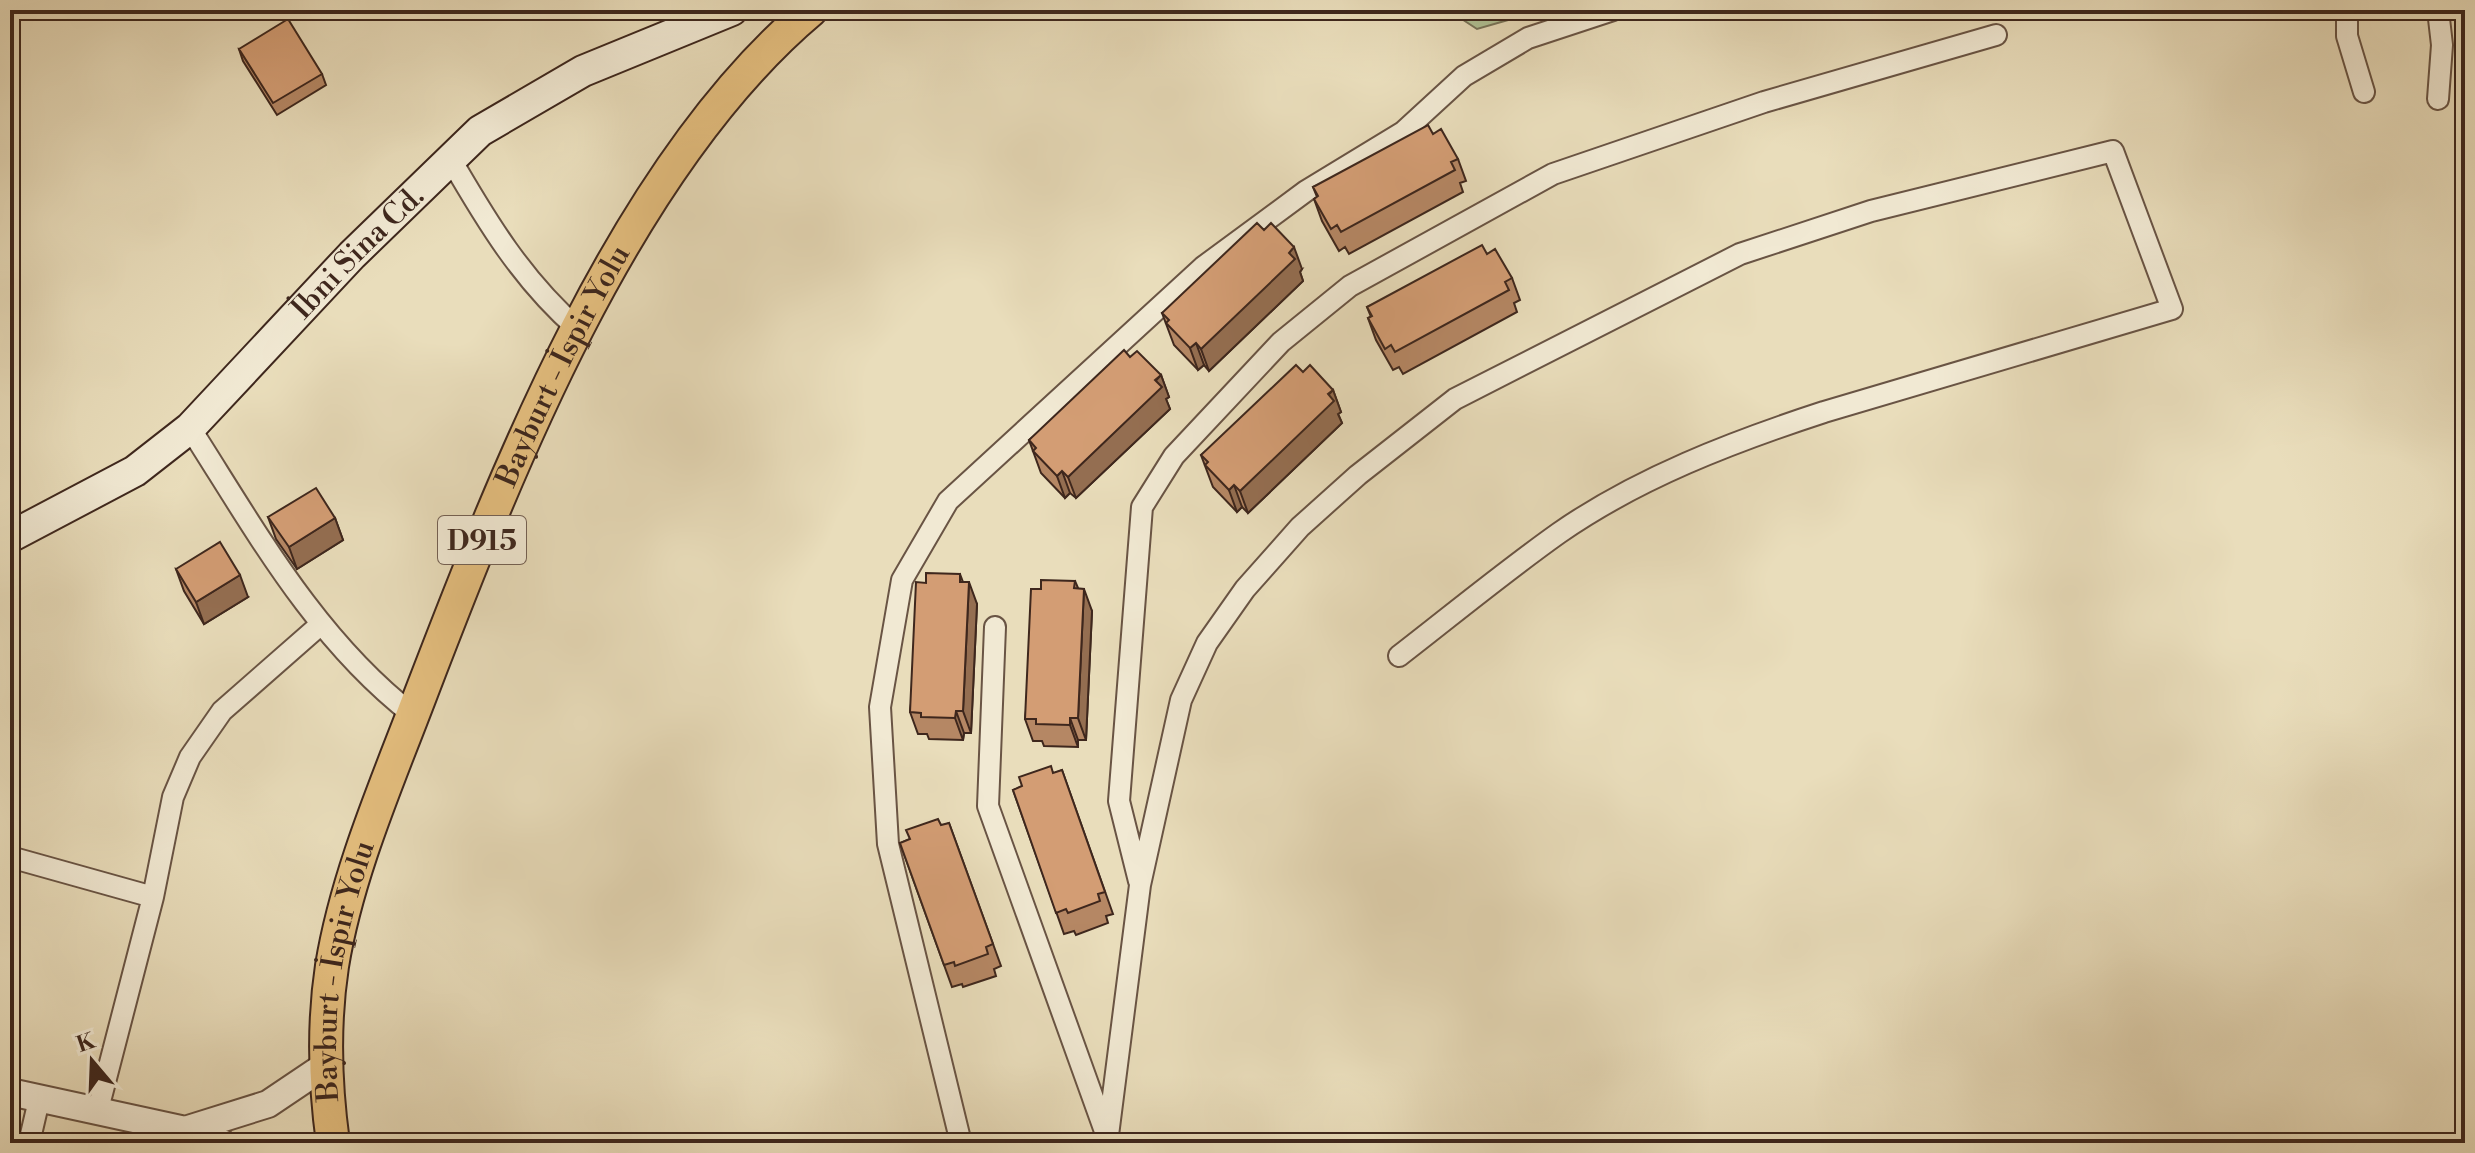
<svg xmlns="http://www.w3.org/2000/svg" width="2475" height="1153" viewBox="0 0 2475 1153" font-family="'Libre Bodoni',serif">
<style>
.green{fill:#b0c295;stroke:#777459;stroke-width:2}
.lines{fill:none;stroke-linecap:round;stroke-linejoin:round}
.minor-casing{stroke:#695444;stroke-width:24}
.tertiary-casing{stroke:#695444;stroke-width:30}
.secondary-casing{stroke:#3e271d;stroke-width:34}
.primary-casing{stroke:#3e271d;stroke-width:36}
.minor{stroke:#f1e9d3;stroke-width:20}
.tertiary{stroke:#f1e9d3;stroke-width:26}
.secondary{stroke:#f1e9d3;stroke-width:30}
.primary{stroke:#e4be7e;stroke-width:32}
.wall{fill:#b58764;stroke:#3e271d;stroke-width:2}
.shaded-wall{fill:#946e51;stroke:#3e271d;stroke-width:2}
.building{fill:#d39d74;stroke:#3e271d;stroke-width:2}
.labels{text-anchor:middle;stroke-width:7;stroke-linejoin:round;paint-order:stroke}
.shield{fill:#f1e9d3;stroke:#746154;stroke-width:2}
.shield-label{font-size:28px;font-weight:bold;fill:#3e271d}
.street-label{font-size:30px;fill:#3e271d;stroke:#f1e9d3}
</style>
<rect width="100%" height="100%" fill="#e9ddbb"/>
<filter id="stains"><feTurbulence type="fractalNoise" baseFrequency=".0025" numOctaves="4"/><feColorMatrix values="0 0 0 0 .2 0 0 0 0 .09 0 0 0 0 .02 0 0 0 .5 -.17"/></filter>
<radialGradient id="worn" r=".72"><stop offset=".6" stop-color="#630" stop-opacity="0"/><stop offset="1" stop-color="#630" stop-opacity=".3"/></radialGradient>
<!-- green -->
<path class="green" d="M1448,10H1543L1477,29Z"/>
<g class="lines">
<!-- minor casing -->
<g class="minor-casing">
<path id="minor" d="M2347,10V36L2364,92
M2438,99L2442,45L2438,10
M450,158C487,222 522,280 578,329
M190,428C256,531 315,639 413,715
M995,627L988,806L1106,1134
M10,857L153,897
M1139,881L1119,801L1142,507L1174,456L1281,342L1350,286L1553,174L1764,102L1996,35
M97,1113L153,897L173,797L190,757L222,711L320,625
M29,1143L39,1100
M961,1143L888,844L880,707L902,580L948,501L1203,267L1306,191L1403,132L1464,76L1528,38L1613,10
M1107,1143L1140,885L1181,700L1207,643L1245,589L1300,527L1358,475L1455,399L1740,254L1871,211L2113,151L2172,309L1824,412C1732,442 1638,478 1559,533C1504,572 1452,615 1399,656"/>
</g>
<!-- tertiary casing -->
<g class="tertiary-casing">
<path id="tertiary" d="M10,1092L185,1130L222,1143
M185,1130L268,1104L326,1065"/>
</g>
<!-- secondary casing -->
<g class="secondary-casing">
<g id="secondary">
<path id="s1" d="M10,537L135,471L190,428L352,255L480,131L583,71L732,10"/>
</g>
</g>
<!-- primary casing -->
<g class="primary-casing">
<g id="primary">
<path id="s2" d="M333,1143C325,1085 323,1025 332,966C347,874 387,783 420,696C506,472 624,167 811,10"/>
</g>
</g>
<!-- minor -->
<use href="#minor" class="minor"/>
<!-- tertiary -->
<use href="#tertiary" class="tertiary"/>
<!-- secondary -->
<use href="#secondary" class="secondary"/>
<!-- primary -->
<use href="#primary" class="primary"/>
</g>
<!-- wall -->
<path class="wall" d="M239,49L322,74L326,85L277,115L243,61Z
M1433,134L1458,159L1466,181L1460,183L1463,192L1349,254L1345,247L1339,251L1322,221L1314,199L1317,197L1313,187Z
M1487,254L1512,278L1520,300L1514,303L1517,312L1403,374L1399,367L1393,370L1376,340L1368,318L1371,317L1367,307Z
M1302,269L1300,272L1303,281L1209,371L1204,365L1198,370L1174,345L1162,313Z
M1130,357L1161,375L1169,397L1166,399L1170,409L1076,498L1070,493L1065,498L1041,473L1029,440Z
M1303,372L1333,390L1341,412L1338,414L1342,423L1248,513L1242,507L1237,512L1213,487L1201,455Z
M268,517L335,518L343,540L297,569L276,539Z
M176,569L248,597L204,624L184,591Z
M960,574L963,582L977,604L971,733H964L963,740L929,739L927,734H918L910,712L926,583Z
M1075,581L1078,588L1092,611L1086,740H1078V747L1044,746L1042,741H1033L1025,719L1041,589Z
M1062,770L1113,914L1106,916L1108,923L1076,935L1074,931L1064,934L1013,790Z
M949,823L1001,966L994,969L996,976L963,987L962,984L952,987L900,843Z"/>
<!-- shaded-wall -->
<path class="shaded-wall" d="M1294,247L1302,269L1300,272L1303,281L1209,371L1201,349Z
M1196,343L1204,365L1198,370L1190,348Z
M1161,375L1169,397L1166,399L1170,409L1076,498L1068,477Z
M1333,390L1341,412L1338,414L1342,423L1248,513L1240,491Z
M1062,471L1070,493L1065,498L1057,476Z
M1234,485L1242,507L1237,512L1229,490Z
M335,518L343,540L297,569L289,547Z
M240,575L248,597L204,624L196,602Z
M969,582L977,604L971,733L963,711Z
M1084,589L1092,611L1086,740L1078,718Z
M956,711L964,733L963,740L955,718Z
M1070,718L1078,740V747L1070,725Z"/>
<!-- building -->
<path class="building" d="M288,19L322,74L273,103L239,49Z
M1428,125L1433,134L1441,129L1458,159L1451,162L1455,170L1341,232L1337,225L1331,229L1314,199L1318,196L1313,187Z
M1257,223L1264,230L1271,223L1294,247L1289,253L1295,259L1201,349L1196,343L1190,348L1166,323L1169,320L1162,313Z
M1482,245L1487,254L1495,249L1512,278L1505,282L1509,290L1395,352L1391,345L1385,349L1368,318L1372,316L1367,307Z
M1124,350L1130,357L1137,351L1161,375L1155,380L1162,387L1068,477L1062,471L1057,476L1033,451L1036,448L1029,440Z
M1296,365L1303,372L1310,365L1333,390L1328,394L1334,401L1240,491L1234,485L1229,490L1205,465L1208,462L1201,455Z
M316,488L335,518L289,547L268,517Z
M220,542L240,575L196,602L176,569Z
M926,573L960,574V582H969L963,711H956L955,718L921,717V713L910,712L916,582L926,583Z
M1041,580L1075,581L1074,588L1084,589L1078,718H1070V725L1036,724V719H1025L1031,589H1041Z
M1051,766L1053,773L1062,770L1105,892L1098,894L1100,901L1068,913L1066,909L1056,913L1013,790L1022,786L1019,777Z
M938,819L941,825L949,823L993,944L986,947L988,954L955,966L954,962L944,965L900,843L910,839L906,830Z"/>
<g class="labels">
<!-- shield labels -->
<rect class="shield" x="438" y="516" width="88" height="48" rx="6"/>
<g class="shield-label">
<text x="482" y="550">D915</text>
</g>
<!-- street labels -->
<g class="street-label">
<text dy="10" stroke="none"><textPath href="#s1" startOffset="454">İbni Sina Cd.</textPath></text>
<text dy="10" stroke="none"><textPath href="#s2" startOffset="822">Bayburt - İspir Yolu</textPath></text>
<text dy="10" stroke="none"><textPath href="#s2" startOffset="174">Bayburt - İspir Yolu</textPath></text>
</g>
</g>
<!-- margin -->
<rect width="2475" height="1153" fill="none" stroke="#e9ddbb" stroke-width="40"/>
<rect x="12" y="12" width="2451" height="1129" fill="none" stroke="#3e271d" stroke-width="4"/>
<rect x="20" y="20" width="2435" height="1113" fill="none" stroke="#3e271d" stroke-width="2"/>
<!-- north arrow -->
<g transform="translate(92 1061) rotate(341)" stroke="#f1e9d3" stroke-width="6" paint-order="stroke">
<path d="M0-6L14 30L0 20L-14 30Z" fill="#3e271d"/>
<text y="-12" font-size="22" font-weight="bold" text-anchor="middle" fill="#3e271d">K</text>
</g>
<rect width="100%" height="100%" filter="url(#stains)"/>
<rect width="100%" height="100%" fill="url(#worn)"/>
</svg>
